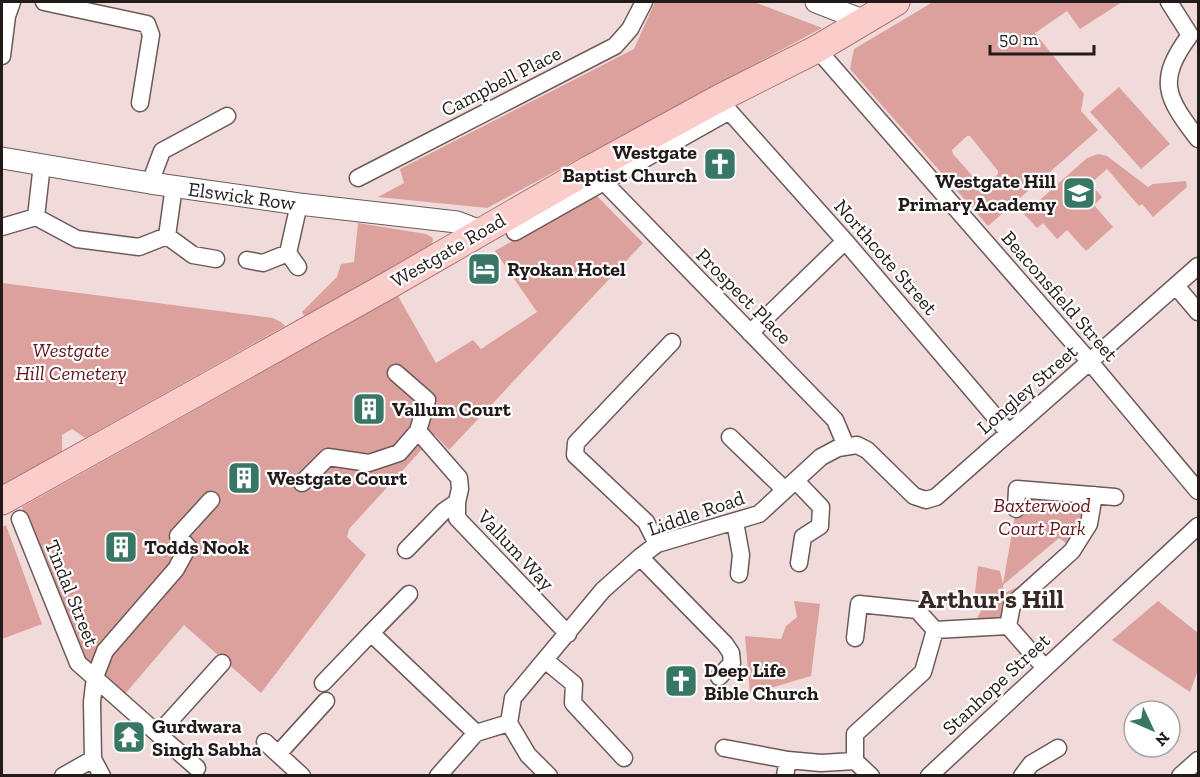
<svg xmlns="http://www.w3.org/2000/svg" width="1200" height="777" viewBox="0 0 1200 777" font-family="'Zilla Slab',serif">
<style>
.green{fill:#dca09d;fill-rule:evenodd}
.lines{fill:none;stroke-linecap:round;stroke-linejoin:round}
.minor-casing{stroke:#6c5a59;stroke-width:19}
.tertiary-casing{stroke:#6c5a59;stroke-width:23}
.primary-casing{stroke:#ac7976;stroke-width:29}
.minor{stroke:#fff;stroke-width:16}
.tertiary{stroke:#fff;stroke-width:21}
.primary{stroke:#facdcb;stroke-width:27}
.labels{text-anchor:middle;stroke-width:4.5;stroke-linejoin:round;paint-order:stroke}
.street-label{font-size:20px;fill:#221b1a;stroke:#fff}
.poi-label{font-size:20px;font-weight:bold;fill:#221b1a;stroke:#fff;text-anchor:start}
.park-label{font-size:20px;font-style:italic;fill:#64141a;stroke:#fff}
.district-label{font-size:26px;font-weight:bold;fill:#372727;stroke:#fff}
</style>
<rect width="100%" height="100%" fill="#f0dbda"/>
<!-- green -->
<path class="green" d="M655,2H754L822,28L487,208L378,197L404,183L400,169L634,49Z
M933,2H1122L1080,29L1067,11L1035,33L1084,94L1081,111L1098,130L988,226L850,69L854,49ZM967,136H970L998,171V174L983,188L953,154L952,150Z
M1119,87L1170,144L1141,169L1090,112Z
M1098,154L1107,156L1148,187L1153,184L1186,181L1187,187L1153,217L1142,204L1139,206L1107,169L1090,184L1102,197L1094,205L1113,227L1086,251L1067,230L1057,239L1043,223L1037,228L1024,214L1087,158Z
M594,193L643,243L449,450L435,435L349,529L347,537L366,555L261,693L184,625L124,695L80,654L22,507L398,296L436,363L473,340L481,349L537,312L495,251Z
M358,223L426,234L433,238L432,245L305,317L302,312L337,277L341,264L354,262Z
M2,283L273,318L281,322L285,326L85,438L72,429L62,435V452L2,485Z
M1020,487L1089,497L1073,548L1059,538L1003,585L1004,593L1018,587L1005,624L972,628L986,601L975,593L978,566L1000,571L1003,584Z
M6,525L42,624L2,639V527Z
M794,601L820,604L811,676L750,694L745,636L781,639L786,626L797,617Z
M1158,601L1198,633V670L1190,692L1112,640Z"/>
<g class="lines">
<!-- minor casing -->
<g class="minor-casing">
<path id="minor" d="M44,2L147,24L151,35L140,103
M1169,2L1190,35
M1190,35C1156,81 1166,97 1198,139
M817,49L1090,362L1198,491
M2,56L7,16L12,2
M729,111L845,241L1009,433
M358,178L615,46L630,29L644,2
M604,182L835,420L846,446
M150,183L162,151L227,116
M36,217L77,239L139,247L167,236L174,186
M2,227L36,217L42,164
M515,232L726,113L729,111L724,104
M167,236L193,255L216,259
M288,253L298,267
M247,260L263,263L288,253L299,204
M1176,286L1198,312
M750,333L845,241
M396,373L427,400L418,431L459,478L460,489L457,502V518L568,634
M730,437L785,490
M796,481L821,507L820,526L803,537L799,563
M302,483L328,457L369,463L399,453L418,431
M1016,509L1017,489L1115,497
M20,519L78,663L158,734L222,663
M735,522L741,555L739,574
M657,544L646,522L575,455L576,443L672,342
M406,550L444,511L457,502
M640,557L725,644L731,653L732,663L719,677
M1008,626L1012,605L1072,551L1089,524L1094,495
M1008,626L1045,668
M935,630L1008,626
M371,633L409,594
M855,638L859,604L917,610L935,630
M545,660L574,684L573,703L624,758
M323,683L371,633L476,733
M509,723L513,698L603,590L640,557L657,544L759,514L821,457L838,448L857,445L867,450L914,496L926,500L936,497L1198,266
M509,723L528,755L549,776
M158,734L197,768
M265,742L302,776
M724,748L788,760L821,763L855,761
M278,754L326,701
M63,776L93,759
M102,776L93,759L92,702L95,677L105,651L176,569L188,547L178,536L211,500
M438,776L476,733L509,723
M785,776L788,760
M871,776L855,761V734L923,672L935,630
M929,776L1198,526
M1022,776L1031,764L1058,748
M1180,776L1198,760"/>
</g>
<!-- tertiary casing -->
<g class="tertiary-casing">
<path id="tertiary" d="M816,2L865,21
M2,158L150,183L299,204L457,222L481,231"/>
</g>
<!-- primary casing -->
<g class="primary-casing">
<path id="primary" d="M2,501L389,285L590,169L720,98L817,49L896,2"/>
</g>
<!-- minor -->
<use href="#minor" class="minor"/>
<!-- tertiary -->
<use href="#tertiary" class="tertiary"/>
<!-- primary -->
<use href="#primary" class="primary"/>
</g>
<!-- icons -->
<defs>
<g id="church-square" transform="scale(1.725)"><rect x="-9" y="-9" width="18" height="18" rx="4" fill="#387765" stroke="#fff"/><path d="M-1.2-6h2.4v3.5h3.3v2.4h-3.3V6h-2.4V-.1h-3.3v-2.4h3.3Z" fill="#fff"/></g>
<g id="school-square" transform="scale(1.725)"><rect x="-9" y="-9" width="18" height="18" rx="4" fill="#387765" stroke="#fff"/><path d="M0-5L7-2L0 1L-7-2ZM-4 1L0 2.5L4 1V4Q0 6-4 4Z" fill="#fff"/></g>
<g id="hotel-square" transform="scale(1.725)"><rect x="-9" y="-9" width="18" height="18" rx="4" fill="#387765" stroke="#fff"/><path d="M-6-4.5h1.5V1H6V5H4.5V3h-9V5H-6ZM-4 0a1.8 1.8 0 1 1 3.6 0ZM.5 0V-2.5h3Q6-2.5 6 0Z" fill="#fff"/></g>
<g id="building-square" transform="scale(1.725)"><rect x="-9" y="-9" width="18" height="18" rx="4" fill="#387765" stroke="#fff"/><path d="M-4-6H4V6H1V3H-1V6H-4ZM-2.5-4.3h1.7v1.8h-1.7ZM.8-4.3h1.7v1.8H.8ZM-2.5-1h1.7V.8h-1.7ZM.8-1h1.7V.8H.8Z" fill="#fff"/></g>
<g id="temple-square" transform="scale(1.725)"><rect x="-9" y="-9" width="18" height="18" rx="4" fill="#387765" stroke="#fff"/><path d="M0-6L5-2H3V0L6.5 2.5H4V6H1.5V3h-3V6H-4V2.5H-6.5L-3 0V-2H-5Z" fill="#fff"/></g>
</defs>
<g fill-rule="evenodd">
<use href="#church-square" x="720" y="164"/>
<use href="#school-square" x="1079" y="193"/>
<use href="#hotel-square" x="484" y="269"/>
<use href="#building-square" x="369" y="409"/>
<use href="#building-square" x="244" y="478"/>
<use href="#building-square" x="121" y="547"/>
<use href="#church-square" x="681" y="681"/>
<use href="#temple-square" x="129" y="737"/>
</g>
<g class="labels">
<!-- street labels -->
<g class="street-label">
<text transform="translate(501 81) rotate(-27)" y="7">Campbell Place</text>
<text transform="translate(242 196) rotate(8)" y="7">Elswick Row</text>
<text transform="translate(448 250) rotate(-30)" y="7">Westgate Road</text>
<text transform="translate(886 257) rotate(49)" y="7">Northcote Street</text>
<text transform="translate(744 296) rotate(45)" y="7">Prospect Place</text>
<text transform="translate(1060 296) rotate(49)" y="7">Beaconsfield Street</text>
<text transform="translate(1027 389) rotate(-41)" y="7">Longley Street</text>
<text transform="translate(696 513) rotate(-19)" y="7">Liddle Road</text>
<text transform="translate(516 550) rotate(47)" y="7">Vallum Way</text>
<text transform="translate(72 593) rotate(68)" y="7">Tindal Street</text>
<text transform="translate(996 684) rotate(-43)" y="7">Stanhope Street</text>
</g>
<!-- poi labels -->
<g class="poi-label">
<text x="697" y="159" text-anchor="end">Westgate<tspan x="697" dy="23">Baptist Church</tspan></text>
<text x="1056" y="188" text-anchor="end">Westgate Hill<tspan x="1056" dy="23">Primary Academy</tspan></text>
<text x="507" y="276">Ryokan Hotel</text>
<text x="392" y="416">Vallum Court</text>
<text x="267" y="485">Westgate Court</text>
<text x="144" y="554">Todds Nook</text>
<text x="704" y="677">Deep Life<tspan x="704" dy="23">Bible Church</tspan></text>
<text x="152" y="733">Gurdwara<tspan x="152" dy="23">Singh Sabha</tspan></text>
</g>
<!-- park labels -->
<g class="park-label">
<text x="71" y="357">Westgate<tspan x="71" dy="23">Hill Cemetery</tspan></text>
<text x="1042" y="512">Baxterwood<tspan x="1042" dy="23">Court Park</tspan></text>
</g>
<!-- district labels -->
<g class="district-label">
<text x="991" y="608">Arthur's Hill</text>
</g>
</g>
<!-- border -->
<rect width="1200" height="777" fill="none" stroke="#221b1a" stroke-width="6"/>
<!-- north arrow -->
<g transform="translate(1152 729) rotate(134)"><circle r="28" fill="#ffffff" stroke="#a7a4a3" stroke-width="1.5"/>
<path d="M0-4.5L10 22L0 15L-10 22Z" fill="#387765"/>
<text y="-9" font-size="16" font-weight="bold" text-anchor="middle" fill="#221b1a">N</text>
</g>
<!-- scale -->
<path d="M990 45v9h104v-9" fill="none" stroke="#221b1a" stroke-width="3"/>
<text x="999" y="45" font-size="18" fill="#221b1a" stroke="#ffffff" stroke-width="4.5" paint-order="stroke">50 m</text>
</svg>
